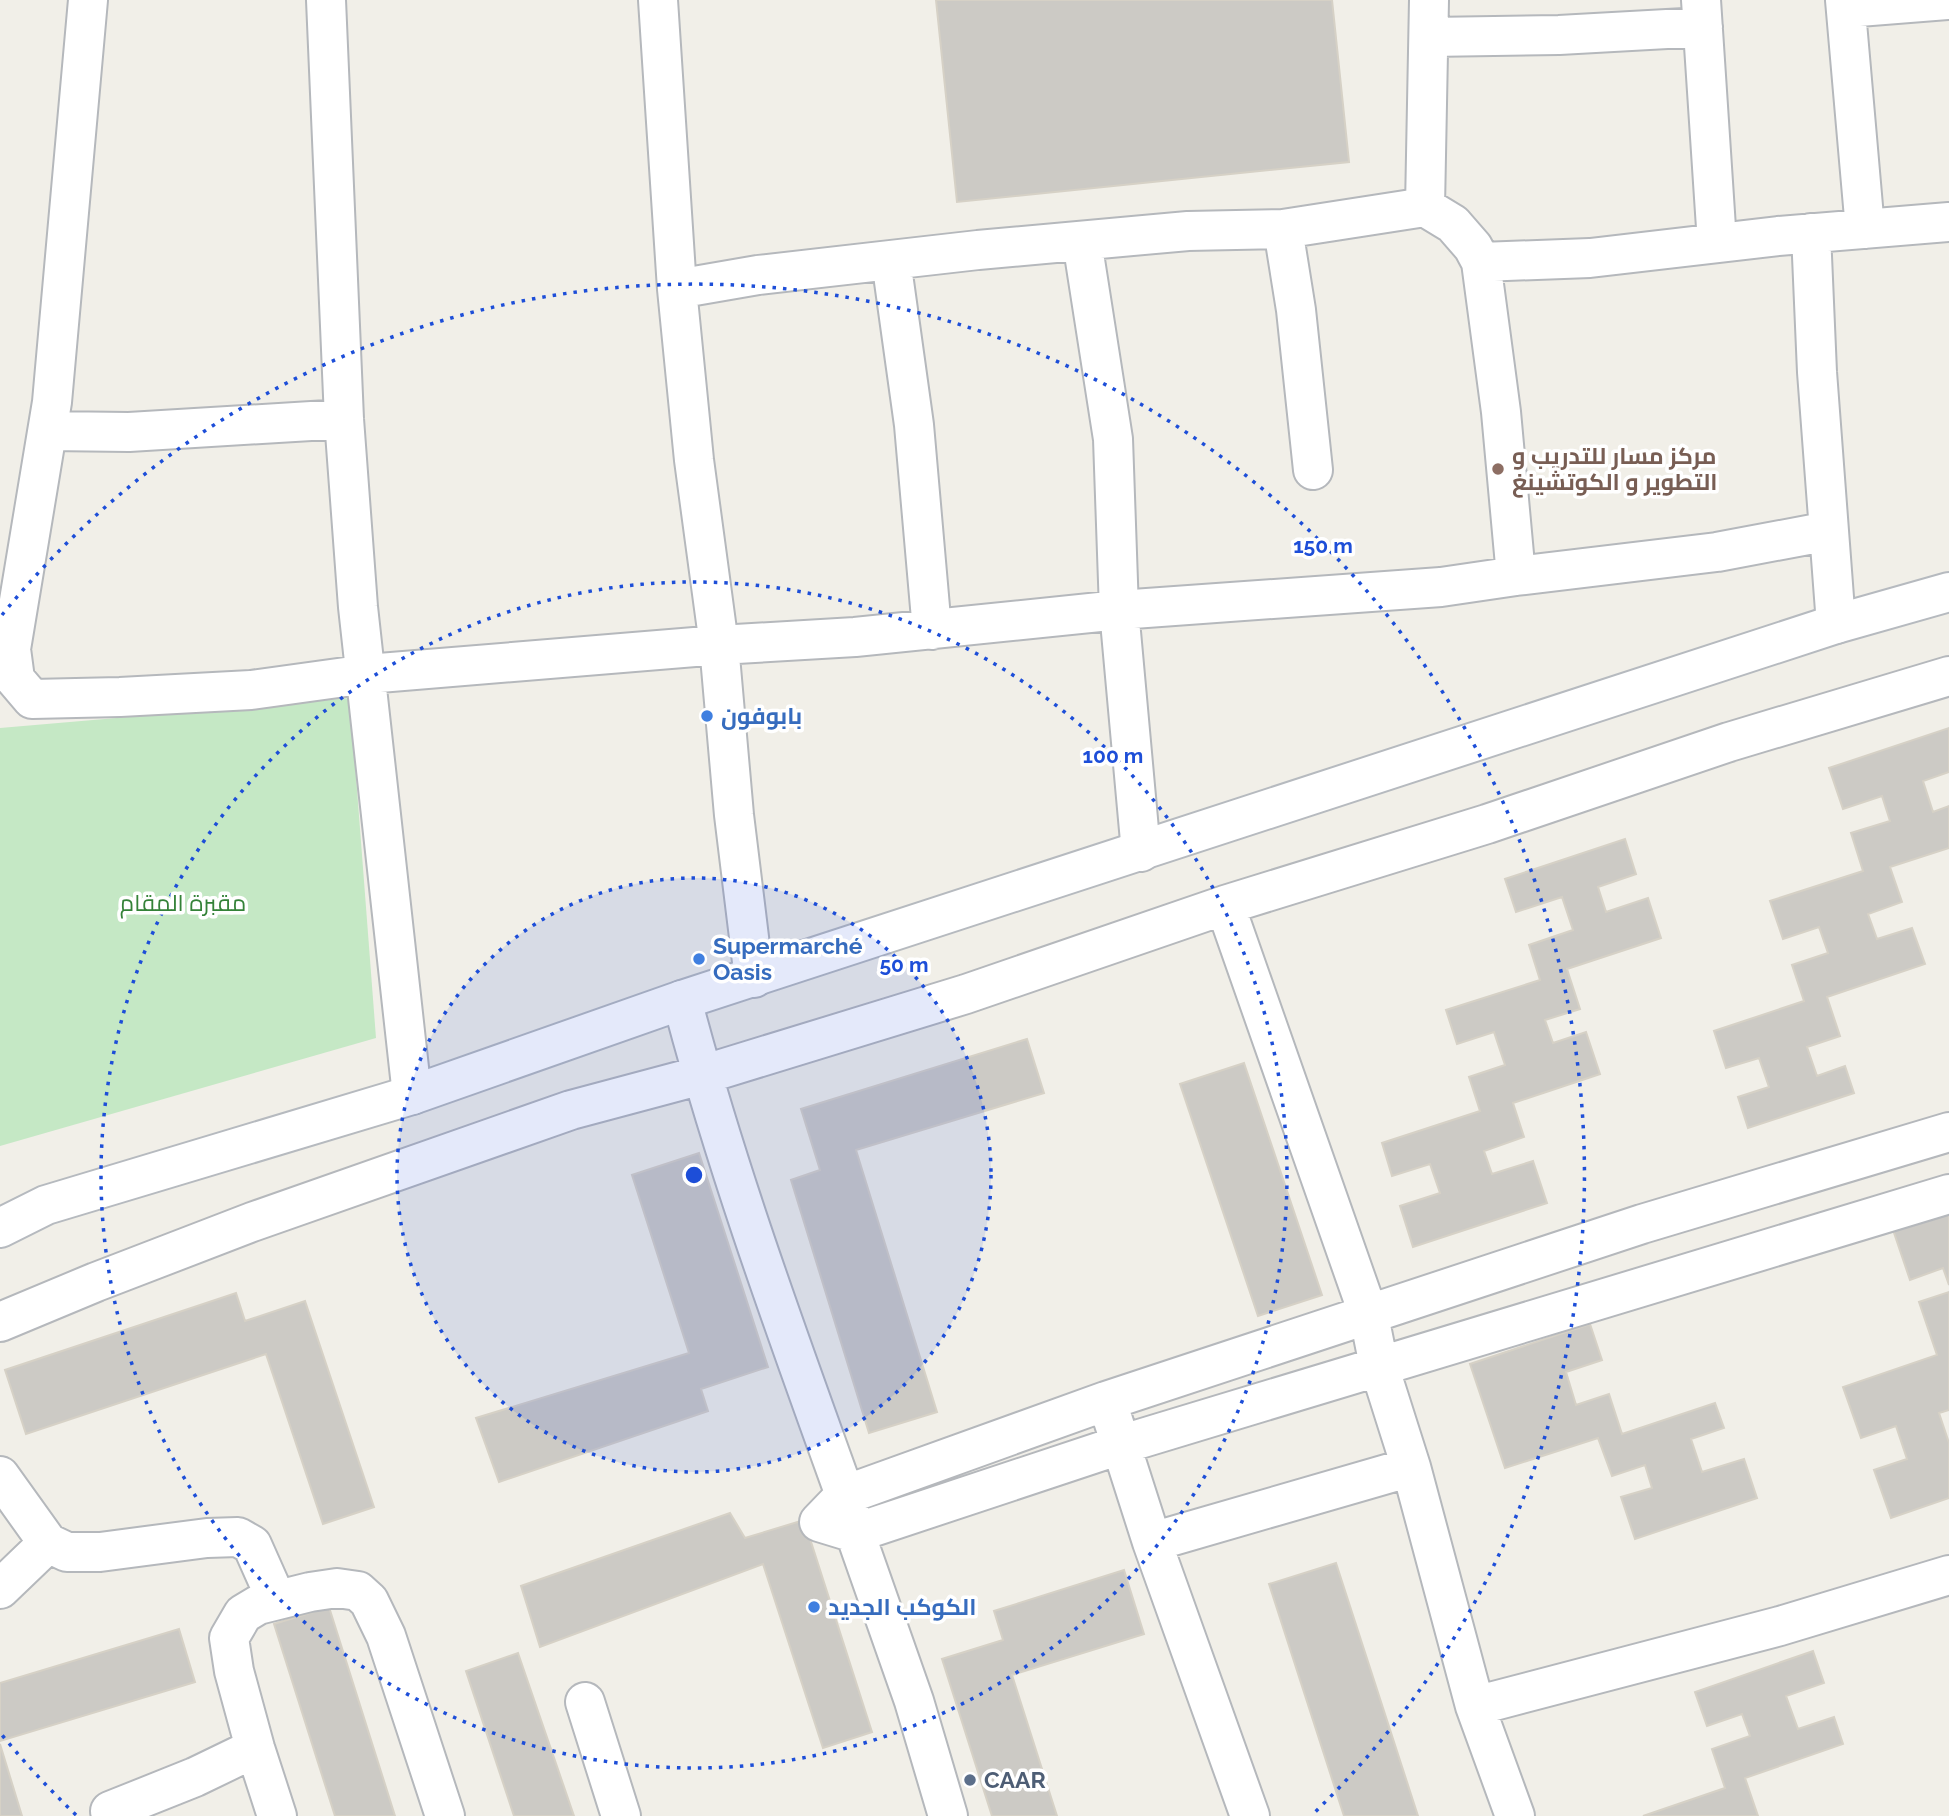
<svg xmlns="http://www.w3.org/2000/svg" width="1949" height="1816" viewBox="0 0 1949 1816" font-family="Raleway,Cairo,sans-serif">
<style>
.green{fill:#c5e8c5}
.building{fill:#cccac5;stroke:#d6d1c6;stroke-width:2}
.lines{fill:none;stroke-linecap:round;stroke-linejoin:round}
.street-casing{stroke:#b5b8bc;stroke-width:42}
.secondary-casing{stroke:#b6babf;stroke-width:42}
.street{stroke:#fff;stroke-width:38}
.secondary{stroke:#fff;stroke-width:38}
.ring{fill:none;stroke:#1d4ed8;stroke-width:3.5;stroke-dasharray:3.5 7}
.education-dot{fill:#8d6e63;stroke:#fff;stroke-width:2.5}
.shop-dot{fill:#3f7fe0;stroke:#fff;stroke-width:2.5}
.service-dot{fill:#5c6f8a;stroke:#fff;stroke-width:2.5}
.labels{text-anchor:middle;stroke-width:7;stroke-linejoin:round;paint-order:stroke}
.education-label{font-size:23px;font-weight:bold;fill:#785e54;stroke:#fff;text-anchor:start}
.shop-label{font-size:23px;font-weight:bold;fill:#366cbe;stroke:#fff;text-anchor:start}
.park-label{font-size:23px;fill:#348238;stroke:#fff}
.service-label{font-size:23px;font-weight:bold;fill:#4e5e75;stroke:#fff;text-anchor:start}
.centre{fill:#1d4ed8;stroke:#fff;stroke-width:3.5}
.ring-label{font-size:21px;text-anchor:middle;font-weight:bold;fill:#1d4ed8;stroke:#fff;stroke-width:7;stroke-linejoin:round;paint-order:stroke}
</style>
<rect width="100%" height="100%" fill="#f1efe8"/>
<!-- green -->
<path class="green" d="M350,698L376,1038L0,1146V728Z"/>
<!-- building -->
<path class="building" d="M936,0H1332L1349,162L957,202Z
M1949,728V772L1923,781L1933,812L1949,806V848L1890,867L1902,902L1868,914L1877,939L1912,928L1925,964L1827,997L1840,1036L1807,1047L1817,1076L1845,1066L1854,1093L1748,1128L1738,1097L1769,1087L1759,1058L1726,1068L1714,1031L1804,1001L1792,965L1828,953L1819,927L1783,939L1770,901L1863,871L1851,833L1890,821L1882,796L1843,809L1829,768Z
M1625,839L1636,874L1598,887L1606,912L1648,898L1661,938L1567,969L1580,1009L1545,1020L1553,1043L1586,1032L1600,1074L1513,1103L1524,1137L1484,1151L1492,1174L1533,1161L1547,1203L1413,1247L1400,1206L1440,1193L1430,1164L1392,1176L1382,1143L1480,1111L1469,1077L1505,1065L1494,1032L1457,1044L1446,1010L1540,980L1529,945L1573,930L1562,897L1516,912L1505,879Z
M1027,1039L1044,1093L856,1150L937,1412L869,1433L791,1180L820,1170L801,1109Z
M1244,1063L1322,1295L1258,1316L1180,1084Z
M699,1153L768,1367L701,1389L708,1411L499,1482L476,1418L689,1353L632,1175Z
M1949,1208V1285L1943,1268L1910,1280L1892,1227Z
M1949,1292V1410L1939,1413L1949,1443V1498L1891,1518L1874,1470L1907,1459L1896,1426L1861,1438L1843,1387L1937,1355L1919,1302Z
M236,1293L245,1321L305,1301L374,1507L323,1524L266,1354L26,1434L5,1370Z
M1590,1324L1602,1360L1566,1372L1576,1405L1609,1394L1622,1434L1715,1403L1724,1428L1691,1439L1702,1472L1744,1459L1757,1498L1635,1539L1621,1497L1652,1488L1645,1465L1612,1476L1598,1438L1505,1468L1470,1364Z
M730,1513L745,1538L804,1520L872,1732L823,1748L763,1564L540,1647L521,1586Z
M1336,1563L1418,1816H1344L1269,1584Z
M1124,1570L1144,1634L1012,1675L1057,1816H992L942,1659L1003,1640L994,1611Z
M329,1607L395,1816H335L274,1624Z
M179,1629L195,1682L0,1741V1683Z
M1813,1651L1824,1683L1786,1696L1798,1729L1834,1717L1843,1744L1745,1778L1758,1816H1643L1725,1788L1712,1749L1750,1736L1742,1714L1707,1726L1695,1692Z
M518,1653L574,1816H514L466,1671Z
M0,1744L22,1816H0Z"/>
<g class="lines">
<!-- street casing -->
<g class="street-casing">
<path id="street" d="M88,0L52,402L11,649L15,679L32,699L120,697L251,690L367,674L719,645L855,637L1119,610L1441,587L1516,576L1717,552L1829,531
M326,0L344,419L358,607L412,1095
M658,0L677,289L694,460L719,645L734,815L754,978
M1701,0L1717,243
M1845,0L1865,229
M1846,8L1947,0
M1430,37L1559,35L1703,27
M1425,207L1429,0
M1283,229L1296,310L1313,470
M1811,233L1817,372L1836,624
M1082,241L1113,439L1119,610L1141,852
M891,260L914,425L932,630
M1481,262L1501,412L1516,576
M677,289L758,275L978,250L1188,231L1283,229L1425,207L1453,224L1473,247L1481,262L1590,258L1778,236L1949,222
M48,431L129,432L344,419
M1225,905L1369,1316L1379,1366L1411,1467L1475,1706L1515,1816
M682,1000C726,1168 786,1331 845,1495L855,1533L914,1701L948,1816
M1949,1132L1642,1224L1106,1401L845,1495L819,1522L855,1533L1123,1444L1949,1194
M0,1322L96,1282L252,1222L571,1110L702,1075L966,994L1225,905L1487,824L1729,742L1949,676
M1113,1420L1152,1542L1250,1816
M0,1476L48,1543L67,1552H100L207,1538L238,1537L252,1545L276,1599
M1152,1542L1411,1467
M0,1589L48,1543
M585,1702L621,1816
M1475,1706L1780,1626L1949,1575
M110,1811L195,1777L255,1748
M277,1816L255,1748L234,1671L229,1638L243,1614L258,1605L310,1592L337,1588L358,1591L369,1601L386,1636L445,1816"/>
</g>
<!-- secondary casing -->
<g class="secondary-casing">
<path id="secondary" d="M0,1228L46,1205L412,1095L682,1000L1836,624L1949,592"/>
</g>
<!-- street -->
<use href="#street" class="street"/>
<!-- secondary -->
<use href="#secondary" class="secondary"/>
</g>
<!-- distance rings -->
<circle cx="694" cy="1175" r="297" fill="#1d4ed8" fill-opacity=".12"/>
<g class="ring">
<circle cx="694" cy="1175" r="297"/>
<circle cx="694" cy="1175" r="593"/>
<path d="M76 1815A890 890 0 0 1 2 1735M2 615A890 890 0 1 1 1312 1815"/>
</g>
<!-- markers -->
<circle class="education-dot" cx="1498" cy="469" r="7"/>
<g class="shop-dot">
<circle cx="707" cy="716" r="7"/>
<circle cx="699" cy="959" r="7"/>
<circle cx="814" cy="1607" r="7"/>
</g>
<circle class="service-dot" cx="970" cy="1780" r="7"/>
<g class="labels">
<!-- education labels -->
<g class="education-label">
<text x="1512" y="464">مركز مسار للتدريب و<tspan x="1512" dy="26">التطوير و الكوتشينغ</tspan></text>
</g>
<!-- shop labels -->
<g class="shop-label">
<text x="721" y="724">بابوفون</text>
<text x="713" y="954">Supermarché<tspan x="713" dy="26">Oasis</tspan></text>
<text x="828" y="1615">الكوكب الجديد</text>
</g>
<!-- park labels -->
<g class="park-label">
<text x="183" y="911">مقبرة المقام</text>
</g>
<!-- service labels -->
<g class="service-label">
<text x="984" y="1788">CAAR</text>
</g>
</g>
<circle cx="694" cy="1175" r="10" class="centre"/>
<g class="ring-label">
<text x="1323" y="553">150 m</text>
<text x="1113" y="763">100 m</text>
<text x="904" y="972">50 m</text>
</g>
</svg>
